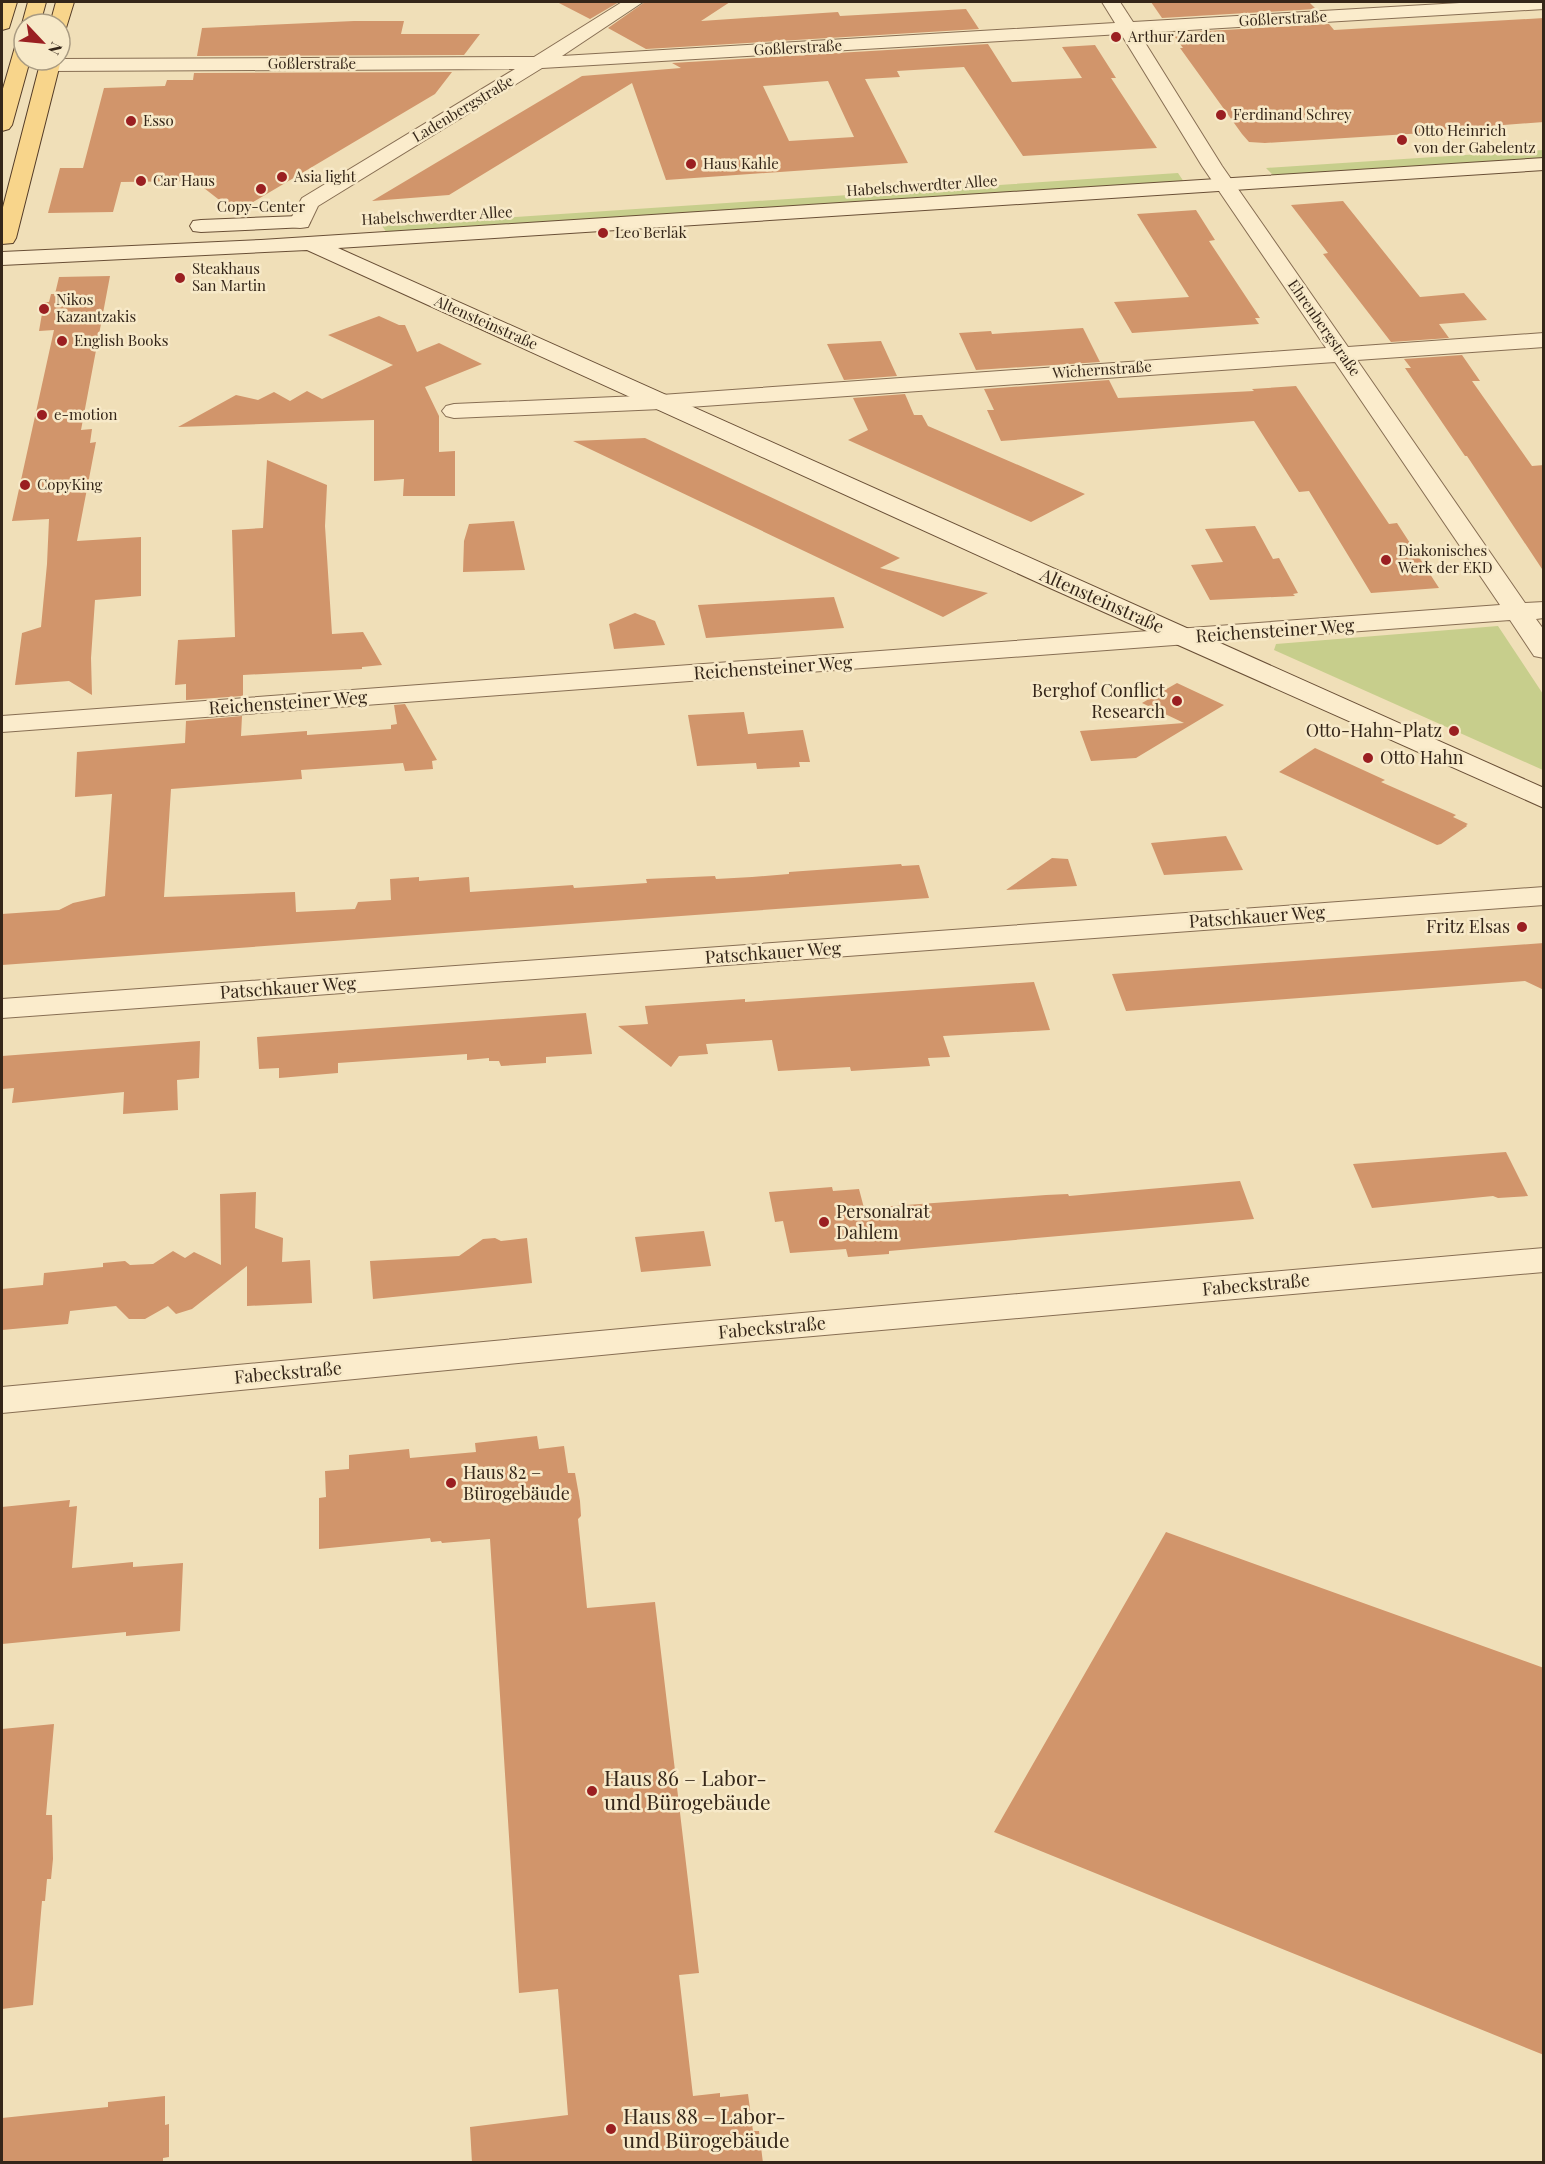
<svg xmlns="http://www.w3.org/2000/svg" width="1545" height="2164" viewBox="0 0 1545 2164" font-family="'Playfair Display',serif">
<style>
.green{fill:#c7ce8c}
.building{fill:#d1956b;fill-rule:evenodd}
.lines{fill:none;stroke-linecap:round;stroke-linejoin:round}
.street-casing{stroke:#876e53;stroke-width:2}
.secondary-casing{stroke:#694f36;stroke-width:2}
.primary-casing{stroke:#543c28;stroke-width:2}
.street{fill:#fbeccc;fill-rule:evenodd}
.secondary{fill:#fbeccc;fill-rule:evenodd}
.primary{fill:#f8d58b;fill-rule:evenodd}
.poi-dot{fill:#9a1f21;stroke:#f7e9c8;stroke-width:2}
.labels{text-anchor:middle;stroke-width:5;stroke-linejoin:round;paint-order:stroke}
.far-street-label{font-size:15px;fill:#352619;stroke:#f7e9c8}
.far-poi-label{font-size:15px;fill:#352619;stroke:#f7e9c8;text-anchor:start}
.street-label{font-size:18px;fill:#352619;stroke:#f7e9c8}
.poi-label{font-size:18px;fill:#352619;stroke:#f7e9c8;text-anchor:end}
.near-poi-label{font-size:21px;fill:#352619;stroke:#f7e9c8;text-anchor:start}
</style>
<rect width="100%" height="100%" fill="#f0dfb8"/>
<!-- green -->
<path class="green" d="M1543,150V159L1275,177L1266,168Z
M1178,173L1184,182L387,233L382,226Z
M1498,626L1543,694V770L1274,650L1276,644Z"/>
<!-- building -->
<path class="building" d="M557,2H619L590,19Z
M645,2H730L701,21L838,12L840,16L966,9L979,29L646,49L608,28Z
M1151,2H1309L1316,9L1162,18Z
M1544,18V122L1439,130L1440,132L1265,143L1249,142L1242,134L1180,48H1183L1172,33L1329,24L1334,30Z
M354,21H404L401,34H480L464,55L197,56L202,28Z
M988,44L1012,82L1082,78L1062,47L1095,45L1116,78H1111L1157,148L1023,156L964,67L897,71L900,77L865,79L908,163L666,180L632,83L449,195L372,201L582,76L681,68L672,63ZM828,81L854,137L789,141L763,86Z
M452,72L435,94L248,205L227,206L195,181L121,182L113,212L48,213L60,168H83L104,88L165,86L167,80H193L194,73Z
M1343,201L1420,297L1464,293L1487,320L1439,324L1449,338L1391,342L1323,254L1328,253L1291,205Z
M1196,210L1215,240L1209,241L1260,318H1255L1259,324L1132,333L1114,302L1189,297L1137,214Z
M110,276L81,430L92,429L90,443L96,442L77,541L141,537V596L95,600L91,658L92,695L69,681L15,685L22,633L41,627L47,564L49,519L12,521L54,330L39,331L44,302H49L51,294H55L59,277Z
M379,316L399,325H405L417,352L439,343L482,364L425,387L439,416V452L455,451V496H403L404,479L374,481V420L178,427L236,395L258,400L274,392L290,401L307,391L322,399L393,365L328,335Z
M1083,328L1100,362L976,370L959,333L991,331L992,334Z
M881,341L897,376L844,380L827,344Z
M1462,355L1480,381H1472L1532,466L1544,465V572L1467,456H1465L1405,368H1411L1404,359Z
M1109,380L1118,398L1254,391L1252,389L1296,386L1389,524L1397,523L1439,588L1371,593L1309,491L1299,492L1254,421L1001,441L987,410H994L984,389Z
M905,394L914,415H922L928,426L1085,494L1031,522L848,440L868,430L853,398Z
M645,438L900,558L880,568L988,593L943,617L573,441Z
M267,460L327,485L325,526L332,634L363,632L382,665L362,667V669L243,675V696L186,700V684L175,685L178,640L235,637L232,530L263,528Z
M514,521L525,570L463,572L464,541L469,524Z
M1255,526L1273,559L1279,558L1298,593L1293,594L1295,596L1210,600L1191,565L1223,562L1205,529Z
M834,597L844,628L706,638L698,605Z
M635,613L655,621L665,645L614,649L609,624Z
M1177,683L1224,705L1136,758L1091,761L1080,731L1184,723L1142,703Z
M405,704L437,760L432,761L433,769L405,771L403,763L301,770L302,779L171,789L164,897L295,892L296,912L355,909L358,902L391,900L390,879L419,877V881L469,877L470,892L573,885L574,888L647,883L646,879L715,876L716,879L752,877L789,874V872L901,864L902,866L919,865L929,898L2,965V914L59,910L73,903L105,896L112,794L75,797L77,752L185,743L186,721L242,716L241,736L307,731V735L391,729V725L397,724L394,705Z
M744,712L748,734L803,730L810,762H799L800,767L757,769L756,763L697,766L688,715Z
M1315,748L1385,780L1381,782L1456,815L1453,817L1468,824L1466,825L1467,826L1441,844L1437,845L1279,772Z
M1226,836L1243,870L1164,875L1151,843Z
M1052,858L1068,859L1077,886L1006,890Z
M1544,943V990L1525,981L1126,1011L1112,974Z
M1034,982L1050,1030L943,1036L950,1057L928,1058L930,1066L851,1071L850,1067L778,1071L772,1040L706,1044L708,1054L679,1056L671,1067L618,1026L648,1024L645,1006L745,999V1002Z
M586,1013L592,1054L546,1057V1063L501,1066L499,1061H489V1058L467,1060V1054L338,1063V1073L279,1078V1068L259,1069L257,1037Z
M200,1041L199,1078L177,1080L178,1110L123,1114L124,1092L12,1103L14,1088L2,1089V1056Z
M1506,1152L1528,1196L1498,1198L1493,1196L1372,1208L1353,1164Z
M1240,1181L1254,1219L889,1251V1254L848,1257L846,1249L790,1253L783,1221L775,1222L769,1192L832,1187L833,1191L859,1189L864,1208L1046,1195L1068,1194L1069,1196Z
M256,1192L255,1228L283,1238L282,1262L310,1260L312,1303L247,1306V1266L192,1309L176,1314L168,1306L145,1319H129L116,1306L70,1311L68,1324L2,1330V1289L43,1285L44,1273L103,1267V1263L125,1261L130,1265L153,1264L173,1251L185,1258L194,1252L221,1265L220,1194Z
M704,1231L711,1266L641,1272L635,1237Z
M495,1238L501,1241L527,1238L532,1283L373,1299L370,1261L459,1256L483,1239Z
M537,1436L539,1449L564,1446L568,1473H575L580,1501L581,1516L578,1519L587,1608L655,1602L699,1973L679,1975L693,2096L720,2093V2097L748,2094L753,2131H759L763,2163H472L470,2127L568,2115L558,1989L519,1993L490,1539L442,1543L441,1541L431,1542L430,1538L319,1549V1498L326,1497L325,1471L349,1469V1455L409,1449L410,1458L476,1452L475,1443Z
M70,1500L69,1507L77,1506L72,1568L133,1562V1567L183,1563L180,1631L126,1636V1632L2,1644V1507Z
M1166,1532L1544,1668V2055L994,1832Z
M54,1724L46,1815H52L53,1859L51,1879H47L45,1901H42L33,2005L2,2009V1729Z
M165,2096V2125L169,2124V2157L163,2158V2163H2V2118L108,2107V2102Z"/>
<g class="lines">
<!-- street casing -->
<g class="street-casing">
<path id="street" d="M622,2H643L562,56L1115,23L1102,2H1120L1133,22L1477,2H1544V9L1139,33L1222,166L1348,347L1544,333V347L1357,360L1525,603L1544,602V618L1536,619L1544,630V658L1534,656L1510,620L2,732V716L1500,605L1335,362L661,409L454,418L446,416L442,411L446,406L454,404L661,395L1326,348L1202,166L1121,34L542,68L318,206L308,227L300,228L292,227L289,222L302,198L515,69L51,71L44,69L41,65L44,61L60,59L534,57Z
M1544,887V905L2,1018V999Z
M1544,1248V1272L664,1349L2,1413V1387L664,1325Z"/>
</g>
<!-- secondary casing -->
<g class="secondary-casing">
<path id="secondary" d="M1544,158V170L338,248L1544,788V808L1050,588L307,250L2,265V252L261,240Z
M299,216L307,217L310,222L307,227L201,232L193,231L190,226L193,221L201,220Z"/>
</g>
<!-- primary casing -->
<g class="primary-casing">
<path id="primary" d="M2,2H17L9,28L2,30Z
M28,2H46L40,24H24V27L22,24Z
M56,2H74L66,28L60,29V24H50Z
M24,41V60H30L12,125L9,129L2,131V92L15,47L17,43Z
M60,59L61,60L16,238L13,243L2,244V211L41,60Z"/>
</g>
<!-- street -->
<use href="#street" class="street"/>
<!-- secondary -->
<use href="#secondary" class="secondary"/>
<!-- primary -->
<use href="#primary" class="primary"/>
</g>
<!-- markers -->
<g class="poi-dot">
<circle cx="1116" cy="37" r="6"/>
<circle cx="1221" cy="115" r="6"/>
<circle cx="131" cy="121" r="6"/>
<circle cx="1402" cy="140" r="6"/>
<circle cx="691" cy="164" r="6"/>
<circle cx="282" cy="177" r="6"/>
<circle cx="141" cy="181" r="6"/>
<circle cx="261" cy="189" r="6"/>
<circle cx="603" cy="233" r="6"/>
<circle cx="180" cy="278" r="6"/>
<circle cx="44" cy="309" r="6"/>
<circle cx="62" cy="341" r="6"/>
<circle cx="42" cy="415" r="6"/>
<circle cx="25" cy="485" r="6"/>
<circle cx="1386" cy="560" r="6"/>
<circle cx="1177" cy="701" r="6"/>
<circle cx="1454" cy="731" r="6"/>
<circle cx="1368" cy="758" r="6"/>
<circle cx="1522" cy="927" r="6"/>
<circle cx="824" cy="1222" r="6"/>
<circle cx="451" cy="1483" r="6"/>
<circle cx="592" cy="1791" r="6"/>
<circle cx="611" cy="2129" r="6"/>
</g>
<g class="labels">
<!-- far-street labels -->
<g class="far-street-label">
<text transform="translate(1283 19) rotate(-3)" y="5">Goßlerstraße</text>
<text transform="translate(798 48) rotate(-3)" y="5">Goßlerstraße</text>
<text x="312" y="69">Goßlerstraße</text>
<text transform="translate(463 109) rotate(-31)" y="5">Ladenbergstraße</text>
<text transform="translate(922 186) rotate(-4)" y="5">Habelschwerdter Allee</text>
<text transform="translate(437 216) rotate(-3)" y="5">Habelschwerdter Allee</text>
<text transform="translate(486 323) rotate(24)" y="5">Altensteinstraße</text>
<text transform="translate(1324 328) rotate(55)" y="5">Ehrenbergstraße</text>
<text transform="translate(1102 370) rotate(-4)" y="5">Wichernstraße</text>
</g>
<!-- far-poi labels -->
<g class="far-poi-label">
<text x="1128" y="42">Arthur Zarden</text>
<text x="1233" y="120">Ferdinand Schrey</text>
<text x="143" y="126">Esso</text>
<text x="1414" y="136">Otto Heinrich<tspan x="1414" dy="17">von der Gabelentz</tspan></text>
<text x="703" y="169">Haus Kahle</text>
<text x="294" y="182">Asia light</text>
<text x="153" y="186">Car Haus</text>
<text x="261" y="212" text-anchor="middle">Copy-Center</text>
<text x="615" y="238">Leo Berlak</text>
<text x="192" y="274">Steakhaus<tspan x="192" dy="17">San Martin</tspan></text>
<text x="56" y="305">Nikos<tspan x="56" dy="17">Kazantzakis</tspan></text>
<text x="74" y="346">English Books</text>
<text x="54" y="420">e-motion</text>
<text x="37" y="490">CopyKing</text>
<text x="1398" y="556">Diakonisches<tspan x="1398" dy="17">Werk der EKD</tspan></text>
</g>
<!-- street labels -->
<g class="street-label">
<text transform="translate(1102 601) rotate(24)" y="6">Altensteinstraße</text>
<text transform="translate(1275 631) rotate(-4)" y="6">Reichensteiner Weg</text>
<text transform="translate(773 668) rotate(-4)" y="6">Reichensteiner Weg</text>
<text transform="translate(288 703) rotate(-4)" y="6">Reichensteiner Weg</text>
<text transform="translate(1257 917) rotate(-4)" y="6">Patschkauer Weg</text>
<text transform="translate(773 953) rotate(-4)" y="6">Patschkauer Weg</text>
<text transform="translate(288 988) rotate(-4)" y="6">Patschkauer Weg</text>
<text transform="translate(1256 1285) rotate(-5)" y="6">Fabeckstraße</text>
<text transform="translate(772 1328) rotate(-5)" y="6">Fabeckstraße</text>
<text transform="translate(288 1373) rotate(-5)" y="6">Fabeckstraße</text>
</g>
<!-- poi labels -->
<g class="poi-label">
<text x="1165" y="697">Berghof Conflict<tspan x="1165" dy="21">Research</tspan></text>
<text x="1442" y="737">Otto-Hahn-Platz</text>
<text x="1380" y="764" text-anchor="start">Otto Hahn</text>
<text x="1510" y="933">Fritz Elsas</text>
<text x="836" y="1218" text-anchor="start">Personalrat<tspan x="836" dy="21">Dahlem</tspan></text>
<text x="463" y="1479" text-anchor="start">Haus 82 –<tspan x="463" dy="21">Bürogebäude</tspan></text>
</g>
<!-- near-poi labels -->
<g class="near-poi-label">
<text x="604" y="1786">Haus 86 – Labor-<tspan x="604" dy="24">und Bürogebäude</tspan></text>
<text x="623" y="2124">Haus 88 – Labor-<tspan x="623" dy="24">und Bürogebäude</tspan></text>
</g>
</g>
<!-- border -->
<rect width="1545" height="2164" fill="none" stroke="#352619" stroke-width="6"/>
<!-- north arrow -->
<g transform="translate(42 42) rotate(116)"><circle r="28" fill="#f7e9c8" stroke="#a99b82" stroke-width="1.5"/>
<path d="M0-4.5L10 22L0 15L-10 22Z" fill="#9a1f21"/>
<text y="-9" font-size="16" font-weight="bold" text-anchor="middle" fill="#352619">N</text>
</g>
</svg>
